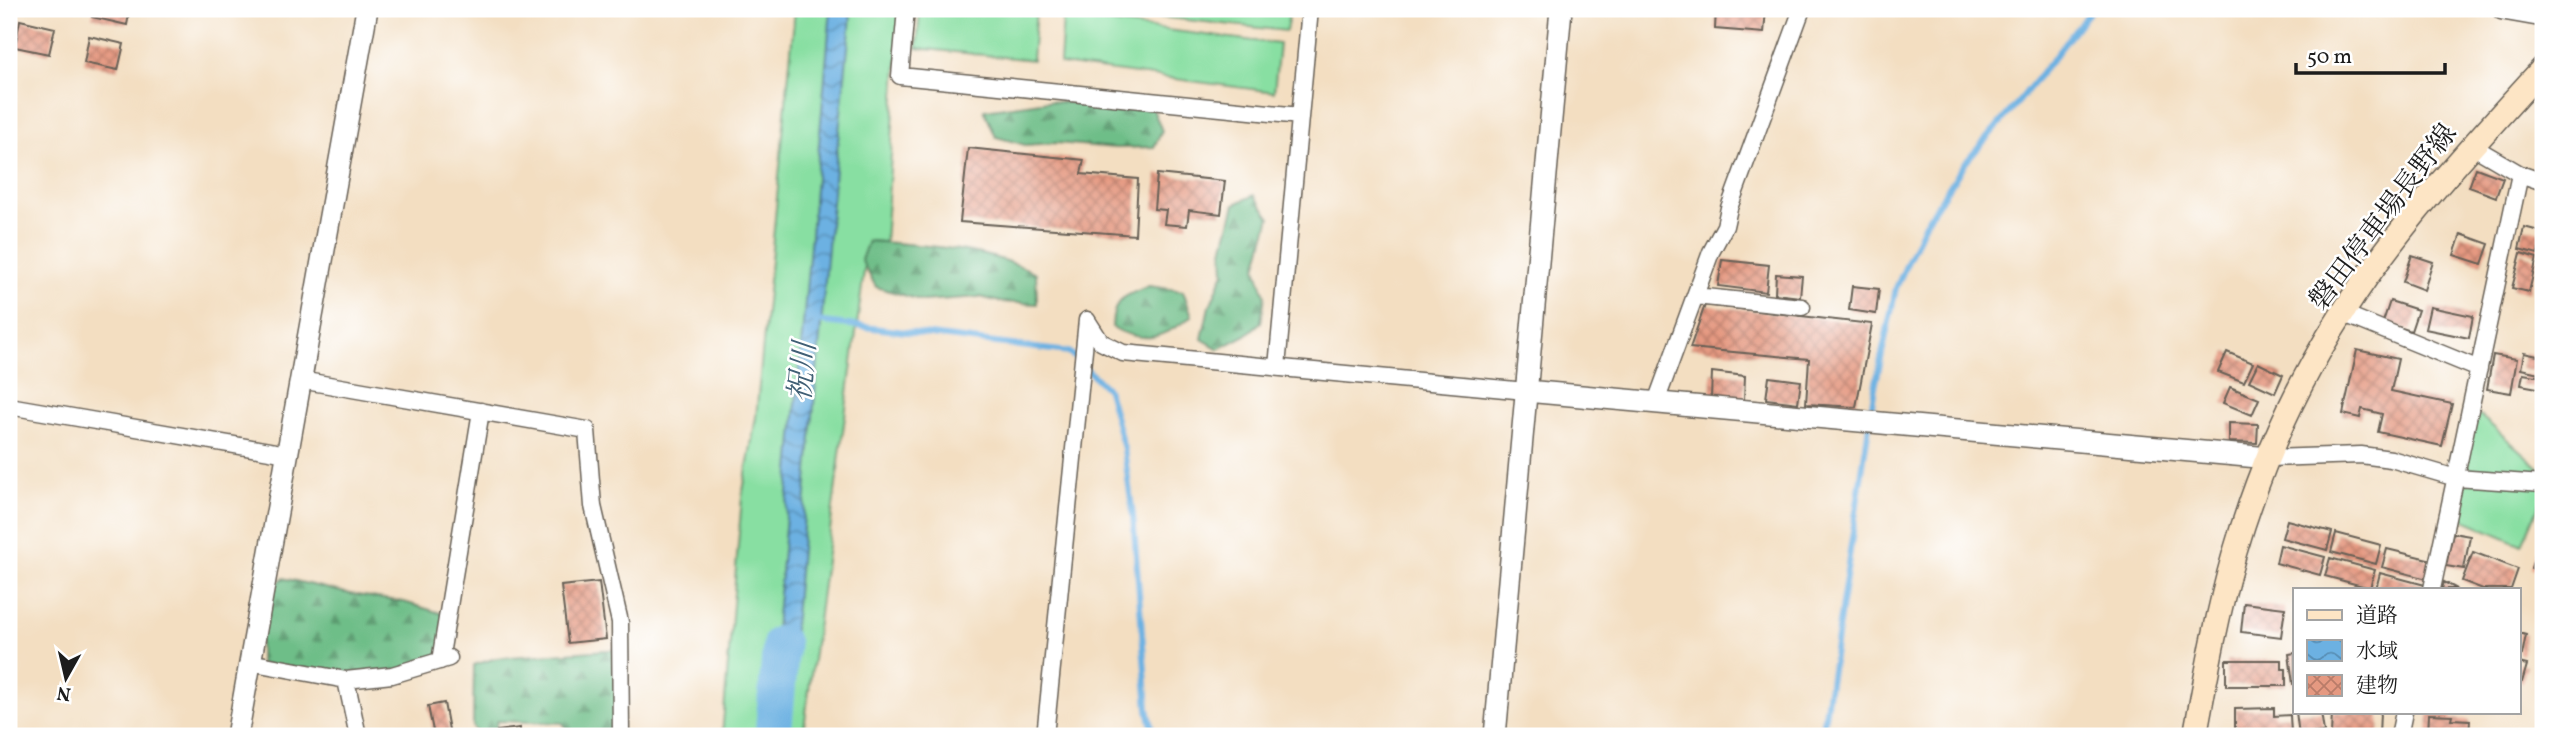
<svg xmlns="http://www.w3.org/2000/svg" width="2552" height="745" viewBox="0 0 2552 745" font-family="Vollkorn,'Noto Serif JP',serif">
<style>
.grass{fill:#88dfa2;stroke:#527e5f;stroke-width:2}
.forest{fill:url(#forest-firs);stroke:#456d52;stroke-width:2}
.water{fill:url(#water-waves);stroke:#44667f;stroke-width:2}
.lines{fill:none;stroke-linecap:round;stroke-linejoin:round}
.stream{stroke:#6cb1e2;stroke-width:6}
.river{stroke:#6cb1e2;stroke-width:37}
.building{fill:url(#building-cross-hatch)}
.minor-casing{stroke:#676056;stroke-width:19}
.tertiary-casing{stroke:#676056;stroke-width:24}
.secondary-casing{stroke:#676056;stroke-width:26}
.minor{stroke:#fff;stroke-width:16}
.tertiary{stroke:#fff;stroke-width:21}
.secondary{stroke:#fde5c5;stroke-width:23}
.labels{text-anchor:middle;stroke-width:5;stroke-linejoin:round;paint-order:stroke}
.street-label{font-size:28px;fill:#1c1c1c;stroke:#fff}
.water-label{font-size:30px;font-style:italic;fill:#405f75;stroke:#fff}
</style>
<defs>
<pattern id="forest-firs" width="22" height="20" patternUnits="userSpaceOnUse" patternTransform="scale(1.75)"><rect width="22" height="20" fill="#6ebe88"/><path d="M5 1l3.5 6h-7zM16 11l3.5 6h-7z" fill="#5a9a6e"/></pattern>
<pattern id="water-waves" width="16" height="10" patternUnits="userSpaceOnUse" patternTransform="scale(1.75)"><rect width="16" height="10" fill="#6cb1e2"/><path d="M0 5q4-4 8 0t8 0" fill="none" stroke="#588fb6"/></pattern>
<pattern id="building-cross-hatch" width="8" height="8" patternUnits="userSpaceOnUse" patternTransform="scale(1.75)"><rect width="8" height="8" fill="#e59981"/><path d="M0 0l8 8M0 8l8-8" fill="none" stroke="#b97c69"/></pattern>
</defs>
<rect width="100%" height="100%" fill="#fff"/>
<filter id="ink" filterUnits="userSpaceOnUse"><feTurbulence type="fractalNoise" baseFrequency=".0143" numOctaves="2"/><feDisplacementMap in="SourceGraphic" scale="14" xChannelSelector="R" yChannelSelector="G"/><feConvolveMatrix kernelMatrix="1 2 1 2 8 2 1 2 1" color-interpolation-filters="sRGB"/></filter>
<filter id="wash" filterUnits="userSpaceOnUse"><feTurbulence type="fractalNoise" baseFrequency=".00686" numOctaves="4" result="noise"/><feDisplacementMap in="SourceGraphic" scale="28" xChannelSelector="R" yChannelSelector="G"/><feGaussianBlur stdDeviation="1.57" result="paint"/><feColorMatrix in="noise" values="0 0 0 0 0 0 0 0 0 0 0 0 0 0 0 0 0 1.4 0 .05"/><feComposite in="paint" operator="in"/></filter>
<g filter="url(#wash)">
<rect width="100%" height="100%" fill="#f3dec1"/>
<!-- grass -->
<path class="grass" d="M795,9H901L885,242L868,241L803,736H722L742,497L756,417Z
M920,9H1036L1032,60L917,48Z
M1087,9H1290L1286,31Z
M1063,17L1279,44L1274,92L1060,64Z
M2469,412L2482,417L2543,471V496L2522,545L2448,513L2456,478L2539,483L2462,468Z"/>
<!-- forest -->
<path class="forest" d="M1048,101L1153,109L1162,131L1154,147L1116,148L1056,143L1025,145L996,137L984,110Z
M1254,195L1270,217L1256,268L1265,295L1261,322L1246,335L1219,349L1202,339L1208,311L1224,272L1223,250L1235,204Z
M868,241C924,245 986,248 1036,273L1037,304L1000,302L980,297L923,301L876,287L861,260Z
M1149,286L1183,291L1192,316C1164,337 1145,346 1112,327C1113,297 1125,296 1149,286Z
M283,578L350,594L404,602L447,615L440,661L369,677L260,664V601Z
M621,649V736H570L563,723L496,721L497,736H479L473,727L474,665L496,658Z"/>
<!-- water -->
<path class="water" d="M831,9H851L850,29L835,169L787,706L771,685Z"/>
<g class="lines">
<!-- stream -->
<path class="stream" d="M816,321L1069,352L1108,390L1124,449L1133,516L1148,709L1154,736
M1822,736L1874,392L1896,288L1925,223L1966,162L2020,100L2092,9"/>
<!-- river -->
<path class="river" d="M773,736L781,644"/>
</g>
<g id="blocks">
<!-- building -->
<path class="building" d="M94,9H130L127,25L92,17Z
M1716,9H1766L1764,33L1715,29Z
M20,20L55,28L49,54L15,47Z
M89,36L124,44L118,70L84,63Z
M968,148L1084,160L1081,174L1138,179L1135,235L960,222Z
M2476,168L2503,178L2496,197L2469,187Z
M1157,174L1225,181L1221,214L1189,210L1187,226L1164,224L1166,210L1154,209Z
M2524,227L2543,232V244L2540,243L2538,254L2519,249Z
M2461,234L2489,244L2482,264L2454,255Z
M2521,253L2537,258L2529,292L2512,288Z
M2412,255L2433,262L2424,290L2403,282Z
M1722,260L1769,265L1766,292L1718,286Z
M1776,274L1802,276L1800,297L1775,294Z
M1852,286L1879,289L1876,314L1849,310Z
M2390,301L2418,310L2411,331L2383,322Z
M1705,305L1872,324L1856,407L1806,404L1809,359L1690,348Z
M2430,307L2473,316L2469,338L2425,329Z
M2357,350L2398,359L2391,391L2452,404L2442,446L2378,432L2382,414L2362,409L2360,418L2343,414Z
M2227,352L2253,363L2244,382L2218,372Z
M2524,353L2542,357L2539,373L2521,369Z
M2493,355L2517,359L2511,393L2487,389Z
M2258,363L2283,375L2275,393L2249,381Z
M1712,372L1745,376L1744,400L1711,398Z
M2523,374L2543,377V389L2521,385Z
M1769,377L1801,381L1798,403L1766,399Z
M2230,387L2259,399L2252,415L2223,403Z
M2229,423L2258,424L2257,443L2229,442Z
M2287,520L2332,532L2327,550L2282,538Z
M2336,533L2381,545L2376,564L2331,552Z
M2453,533L2470,536L2464,569L2446,566Z
M2540,541L2543,542V573L2531,568Z
M2280,545L2325,557L2320,575L2276,563Z
M2387,549L2432,560L2427,579L2382,567Z
M2473,552L2518,569L2511,589H2483L2462,581Z
M2330,558L2375,570L2370,588L2325,576Z
M2380,573L2425,585L2424,589H2376Z
M599,582L606,639L568,643L561,586Z
M2444,582L2457,589H2442Z
M2244,603L2285,608L2281,637L2241,632Z
M2519,633L2526,635L2522,655L2519,654Z
M2295,653V684H2293L2289,654Z
M2226,660H2282V669H2286V686H2226Z
M2519,663L2527,665L2522,682L2519,681Z
M444,703L450,735L434,736L428,706Z
M2274,708V716L2290,715L2291,733L2235,735V709Z
M2296,712H2321L2324,732L2299,735Z
M2332,712H2380L2379,736H2331Z
M2429,714L2452,715L2451,719L2470,720L2469,736H2428Z
M520,728V736H498L497,731Z
M2481,729L2519,733V736H2480Z"/>
</g>
</g>
<g filter="url(#ink)">
<use href="#blocks" fill-opacity="0" stroke="#676056" stroke-width="2"/>
<g class="lines">
<!-- minor casing -->
<g class="minor-casing">
<path id="minor" d="M906,9L900,76L1300,116
M2472,146L2520,174L2543,182
M1695,296L1802,307
M2342,313L2479,369
M1087,320L1101,342L1123,353L1526,391
M1277,367L1310,9
M300,380L587,430L593,506L620,622L621,736
M1656,402L1711,252L1725,226L1729,208L1802,9
M9,406L287,454
M2269,458L2361,455L2391,459L2456,478L2543,484
M2432,589L2520,174
M440,661L481,411
M249,662L346,680L392,675L449,658
M346,680L358,736
M1045,736L1087,320
M2399,736L2404,712"/>
</g>
<!-- tertiary casing -->
<g class="tertiary-casing">
<path id="tertiary" d="M2503,9L2543,16
M1526,391L2269,458
M237,736L367,9
M1495,736L1561,9"/>
</g>
<!-- secondary casing -->
<g class="secondary-casing">
<path id="secondary" d="M2195,736C2206,676 2217,614 2234,555C2258,472 2295,387 2342,314C2398,225 2472,146 2543,68"/>
</g>
<!-- minor -->
<use href="#minor" class="minor"/>
<!-- tertiary -->
<use href="#tertiary" class="tertiary"/>
<!-- secondary -->
<use href="#secondary" class="secondary"/>
</g>
</g>
<g class="labels">
<!-- street labels -->
<g class="street-label">
<text transform="translate(2382 216) rotate(-53)" y="10">磐田停車場長野線</text>
</g>
<!-- water labels -->
<g class="water-label">
<text transform="translate(802 372) rotate(-85)" y="10">祝川</text>
</g>
</g>
<!-- margin -->
<rect width="2552" height="745" fill="none" stroke="#fff" stroke-width="35"/>
<!-- legend -->
<rect x="2293" y="588" width="228" height="126" fill="#ffffff" stroke="#a4a4a4" stroke-width="2"/>
<rect x="2307" y="610" width="35" height="10" fill="#fde5c5" stroke="#a4a4a4" stroke-width="2"/>
<text x="2356" y="622" font-size="21" fill="#1c1c1c">道路</text>
<rect x="2307" y="640" width="35" height="21" fill="url(#water-waves)" stroke="#a4a4a4" stroke-width="2"/>
<text x="2356" y="658" font-size="21" fill="#1c1c1c">水域</text>
<rect x="2307" y="675" width="35" height="21" fill="url(#building-cross-hatch)" stroke="#a4a4a4" stroke-width="2"/>
<text x="2356" y="692" font-size="21" fill="#1c1c1c">建物</text>
<!-- north arrow -->
<g transform="translate(66 678) rotate(188)" stroke="#ffffff" stroke-width="5" paint-order="stroke">
<path d="M0-5L12 26L0 18L-12 26Z" fill="#1c1c1c"/>
<text y="-10" font-size="19" font-weight="bold" text-anchor="middle" fill="#1c1c1c">N</text>
</g>
<!-- scale -->
<path d="M2296 63v10h149v-10" fill="none" stroke="#1c1c1c" stroke-width="3.5"/>
<text x="2307" y="63" font-size="21" fill="#1c1c1c" stroke="#ffffff" stroke-width="5" paint-order="stroke">50 m</text>
</svg>
